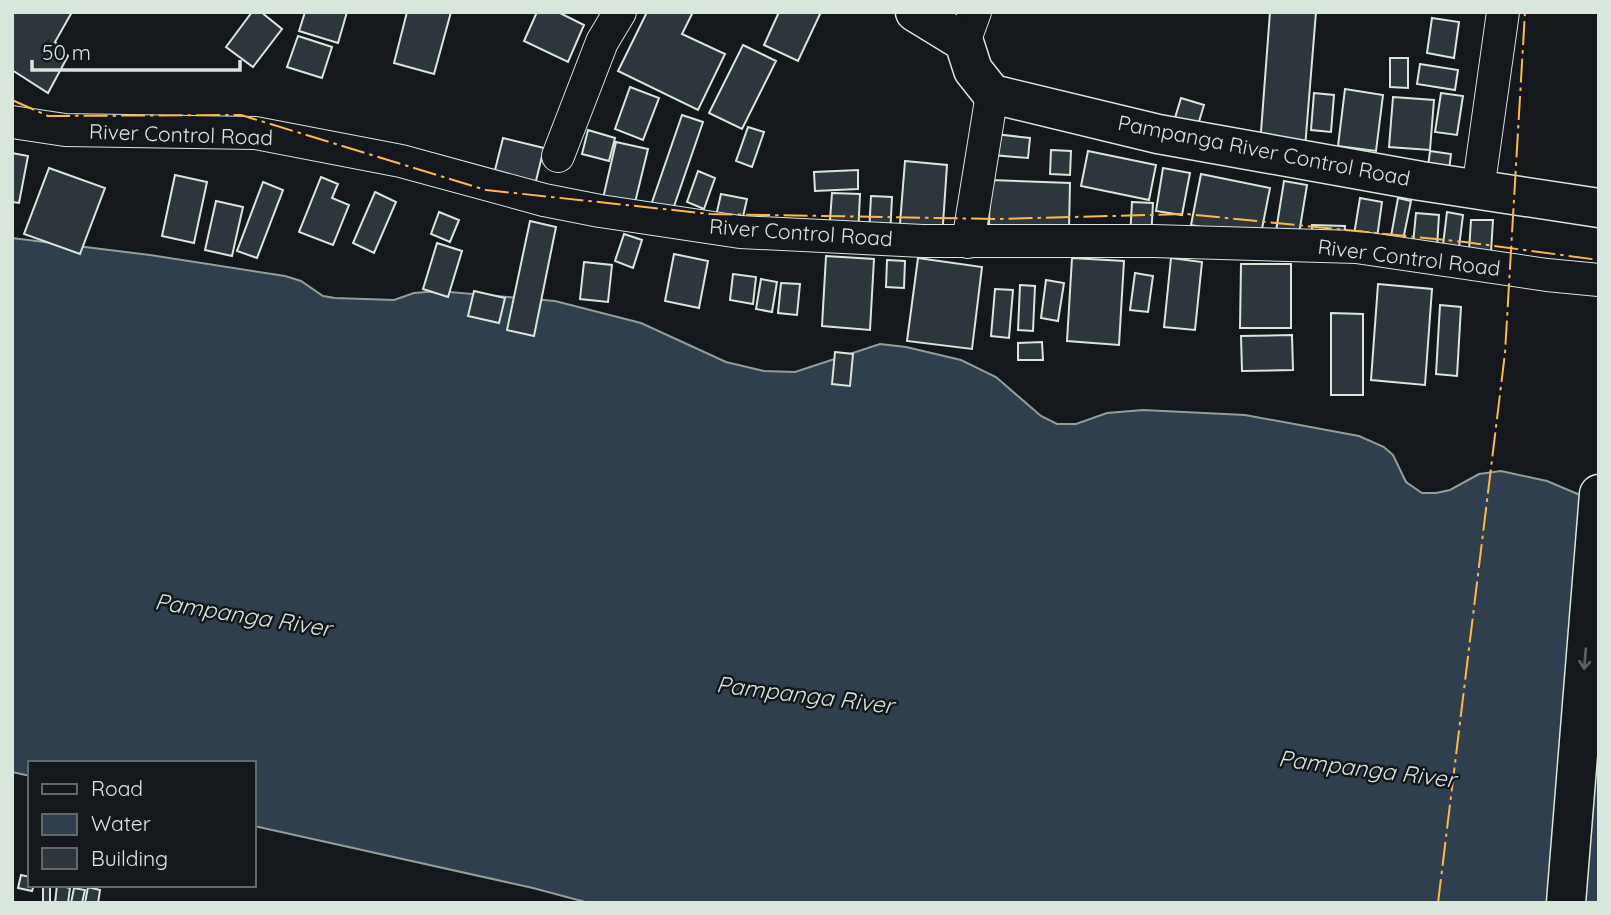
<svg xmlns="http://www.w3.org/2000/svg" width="1611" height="915" viewBox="0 0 1611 915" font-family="Quicksand,sans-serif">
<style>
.water{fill:#2f3f4d;stroke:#939e99;stroke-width:2}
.building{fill:#2c363c;stroke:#d8e6dc;stroke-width:2}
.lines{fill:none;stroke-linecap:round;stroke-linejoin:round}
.minor-casing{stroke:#d8e6dc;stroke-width:34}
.major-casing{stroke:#d8e6dc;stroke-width:41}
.highway-casing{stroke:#d8e6dc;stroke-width:41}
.minor{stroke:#14181c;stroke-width:32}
.major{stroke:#14181c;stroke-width:38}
.highway{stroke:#14181c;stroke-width:38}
.power{stroke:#ffb74d;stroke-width:2;stroke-dasharray:24 5 3.5 5;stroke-linecap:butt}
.oneway{stroke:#59605f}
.labels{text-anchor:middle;stroke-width:5;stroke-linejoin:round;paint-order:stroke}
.street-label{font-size:21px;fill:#d8e6dc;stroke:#14181c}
.water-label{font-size:23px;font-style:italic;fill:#d8e6dc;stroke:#14181c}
</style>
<rect width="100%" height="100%" fill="#14181c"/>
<!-- water -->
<path class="water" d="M12,238L150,255L285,276L301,281L323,296L335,298L394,300L414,293L438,291L555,301L641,323L726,362L764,371L795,372L880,344L906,347L961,360L996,377L1041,416L1057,424H1076L1107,413L1143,410L1245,415L1359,436L1384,447L1393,455L1406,482L1422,493H1436L1450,490L1479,474L1501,471L1547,481L1599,503V903H589L533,888L254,826V763H30V776L12,772Z"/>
<!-- building -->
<path class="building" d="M12,12H72L55,42L68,56L48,93L12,70Z
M252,12H261L282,29L253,67L226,47Z
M305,12H347L338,43L299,31Z
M407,12H451L434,74L394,63Z
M537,12H558L584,25L568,62L524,41Z
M647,12H693L682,34L725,54L698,110L618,71Z
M779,12H821L798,61L764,45Z
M1270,12H1316L1305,148L1260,145Z
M1432,18L1459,22L1454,58L1427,53Z
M298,36L332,47L322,78L287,67Z
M743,45L776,61L742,129L709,113Z
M1390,58H1408V88L1390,87Z
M1420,64L1458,70L1455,90L1417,84Z
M630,87L659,98L643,140L615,129Z
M1345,89L1383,95L1376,151L1338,146Z
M1314,93L1334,95L1331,132L1311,130Z
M1441,93L1463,96L1457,135L1435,132Z
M1393,97L1434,100L1430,150L1389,147Z
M1181,98L1204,105L1194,138L1171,131Z
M682,115L703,122L671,215L650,208Z
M748,127L764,132L752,167L736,161Z
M588,130L615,138L609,161L582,154Z
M995,134L1030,138L1028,158L993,155Z
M503,138L544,148L534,189L493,178Z
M616,142L648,149L632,215L601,207Z
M1051,150L1071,151L1070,175L1050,174Z
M1088,151L1156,165L1149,200L1081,186Z
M1430,151L1451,154L1448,178L1427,175Z
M12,153L28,156L19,203L12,202Z
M905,161L947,165L942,239L899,236Z
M49,168L105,188L80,254L24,234Z
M1163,168L1190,173L1182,215L1156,211Z
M858,170V189L815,191L814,172Z
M698,171L715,178L704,209L687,202Z
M1201,174L1270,188L1260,239L1191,225Z
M175,175L207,182L194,243L162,236Z
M321,177L338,184L332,198L349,205L333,245L299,232Z
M990,180L1070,183L1069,229L989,226Z
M1284,181L1307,185L1299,234L1276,231Z
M263,182L283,190L257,258L237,251Z
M375,192L396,202L374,253L353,243Z
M832,193L860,194L858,236L829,234Z
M721,194L747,199L740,230L714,225Z
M871,196L892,197L890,236L869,234Z
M1360,198L1382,202L1376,245L1353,241Z
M1398,198L1411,201L1402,245L1390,242Z
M216,201L243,207L232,256L205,250Z
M1132,202L1153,203L1151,239L1130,238Z
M439,212L459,220L450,242L431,234Z
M1447,212L1463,215L1459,247L1443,245Z
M1416,213L1439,215L1437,247L1413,244Z
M1471,220H1493L1491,252L1469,251Z
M530,221L556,227L534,336L507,330Z
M1312,225L1345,226L1344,246L1312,245Z
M624,234L642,240L633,268L615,261Z
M437,243L462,251L448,297L423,289Z
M674,254L708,261L699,308L665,301Z
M826,256L874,259L870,330L822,326Z
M918,258L982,267L972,349L907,341Z
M1072,258L1124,261L1119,345L1067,341Z
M1171,258L1202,262L1195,330L1164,327Z
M887,260L905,261L904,288L886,287Z
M584,262L612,265L608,302L580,299Z
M1241,264H1291V328H1240Z
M1135,273L1153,276L1148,312L1130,310Z
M733,274L756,277L753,304L730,300Z
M761,279L777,282L772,312L756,309Z
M1046,280L1064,283L1058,321L1041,318Z
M781,283L800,284L797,315L778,313Z
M1378,284L1432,289L1425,385L1371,380Z
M1020,285L1035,286L1033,331L1018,330Z
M995,289L1013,290L1009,338L991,336Z
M474,291L505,298L499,323L468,316Z
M1440,305L1461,307L1457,376L1436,374Z
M1331,313L1363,314V395H1331Z
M1292,335L1293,370L1242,371L1241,336Z
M1042,342L1043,360H1018V343Z
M835,352L853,354L850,386L832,384Z
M21,875L30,877V885H34L32,891L18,888Z
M43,885H50V903H43Z
M57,885L70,888L68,903H55Z
M88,887L100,890L98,903H85Z
M74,888L85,890L82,903H71Z"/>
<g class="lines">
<!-- minor casing -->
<g class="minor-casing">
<path id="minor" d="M964,42L975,12
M12,122L65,130L255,133L401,161L544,200L600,211L740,232L923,241H1153L1356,247L1547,275L1599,280
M558,156L602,42L620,12
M1478,190L1503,12
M968,242L992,94"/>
</g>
<!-- major casing -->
<g class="major-casing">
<path id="major" d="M915,12L964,42L973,70L992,94L1158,134L1421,181L1599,208"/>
</g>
<!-- highway casing -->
<g class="highway-casing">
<path id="highway" d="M1566,903L1599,494"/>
</g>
<!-- minor -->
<use href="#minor" class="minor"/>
<!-- major -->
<use href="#major" class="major"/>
<!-- highway -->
<use href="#highway" class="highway"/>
<!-- power -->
<path class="power" d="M12,100L48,116L241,115L486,190L710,214L998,219L1187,214L1465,242L1599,260
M1438,903L1505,353L1525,12"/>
</g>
<!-- one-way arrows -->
<defs><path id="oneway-shaft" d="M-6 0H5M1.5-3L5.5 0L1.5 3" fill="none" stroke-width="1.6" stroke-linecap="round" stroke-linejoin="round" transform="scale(1.75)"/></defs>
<use class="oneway" href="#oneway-shaft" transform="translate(1585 659) rotate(95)"/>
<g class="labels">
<!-- street labels -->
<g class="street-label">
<text transform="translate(181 135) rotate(2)" y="7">River Control Road</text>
<text transform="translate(1264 151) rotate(11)" y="7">Pampanga River Control Road</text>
<text transform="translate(801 233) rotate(4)" y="7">River Control Road</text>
<text transform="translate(1409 258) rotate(7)" y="7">River Control Road</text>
</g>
<!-- water labels -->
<g class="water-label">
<text transform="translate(243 615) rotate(9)" y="8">Pampanga River</text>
<text transform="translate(805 695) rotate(7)" y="8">Pampanga River</text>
<text transform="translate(1367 769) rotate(7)" y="8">Pampanga River</text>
</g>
</g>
<!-- border -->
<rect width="1611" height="915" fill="none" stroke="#d8e6dc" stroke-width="28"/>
<!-- legend -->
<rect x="28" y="761" width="228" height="126" fill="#14181c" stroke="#626a69" stroke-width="2"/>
<rect x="42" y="784" width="35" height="10" fill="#14181c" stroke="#626a69" stroke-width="2"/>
<text x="91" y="796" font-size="21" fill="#d8e6dc">Road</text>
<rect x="42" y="814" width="35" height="21" fill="#2f3f4d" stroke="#626a69" stroke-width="2"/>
<text x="91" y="831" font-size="21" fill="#d8e6dc">Water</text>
<rect x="42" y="848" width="35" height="21" fill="#2c363c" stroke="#626a69" stroke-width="2"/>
<text x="91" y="866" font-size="21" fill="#d8e6dc">Building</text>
<!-- scale -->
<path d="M32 60v10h208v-10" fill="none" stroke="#d8e6dc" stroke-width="3.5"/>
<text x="42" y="60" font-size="21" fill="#d8e6dc" stroke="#14181c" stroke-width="5" paint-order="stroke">50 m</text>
</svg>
